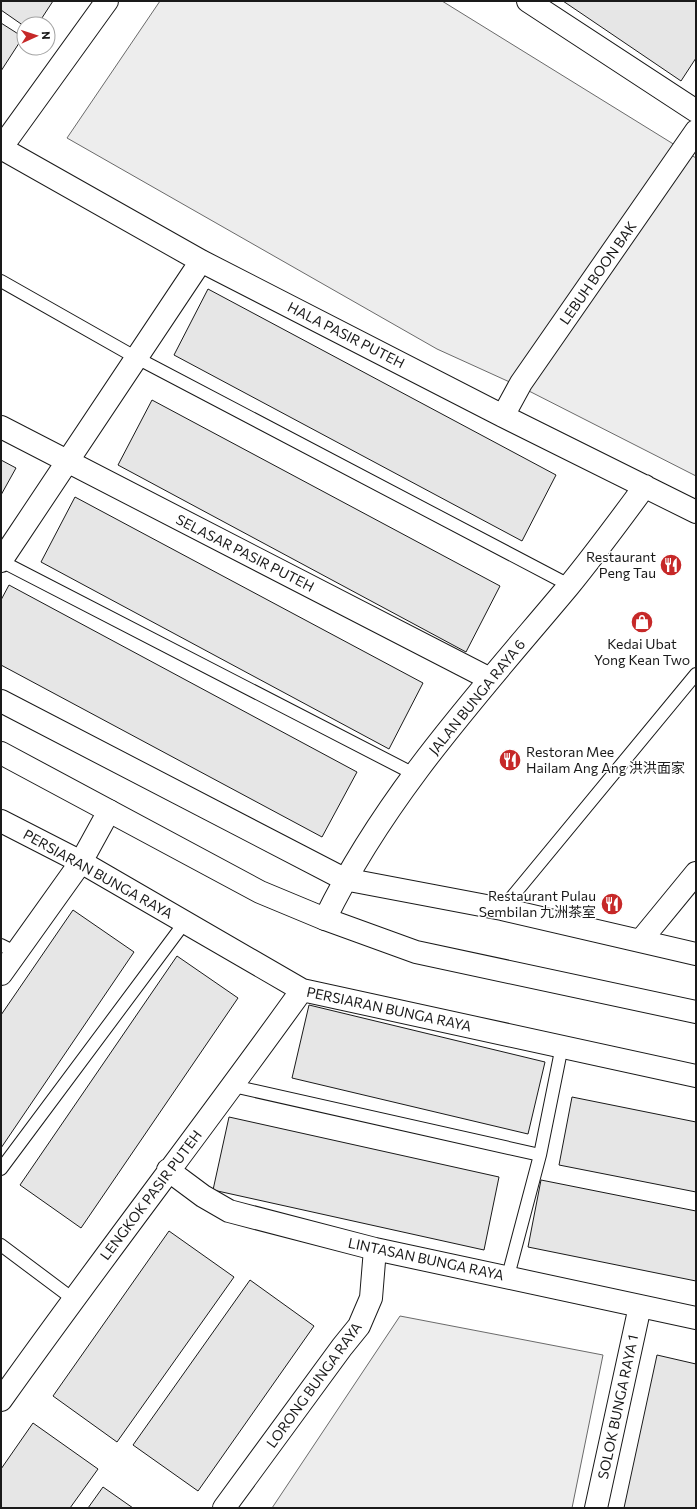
<svg xmlns="http://www.w3.org/2000/svg" width="697" height="1509" viewBox="0 0 697 1509" font-family="Commissioner,'Noto Sans SC',sans-serif">
<style>
.built{fill:#ededed;stroke:#6a6a6a}
.building{fill:#e6e6e6;stroke:#1a1a1a}
.lines{fill:none;stroke-linecap:round;stroke-linejoin:round}
.lane-casing{stroke:#1a1a1a;stroke-width:14}
.street-casing{stroke:#1a1a1a;stroke-width:24}
.secondary-casing{stroke:#1a1a1a;stroke-width:24}
.lane{stroke:#fff;stroke-width:12}
.street{stroke:#fff;stroke-width:22}
.secondary{stroke:#fff;stroke-width:22}
.labels{text-anchor:middle;stroke-width:3;stroke-linejoin:round;paint-order:stroke}
.street-label{font-size:14px;fill:#1a1a1a;stroke:#fff}
.poi-label{font-size:14px;fill:#1a1a1a;stroke:#fff;text-anchor:end}
</style>
<rect width="100%" height="100%" fill="#fff"/>
<!-- built -->
<path class="built" d="M160,1H442L696,158V476L525,389L437,349L67,138Z
M400,1316L603,1355L572,1508H272Z"/>
<!-- building -->
<path class="building" d="M1,1H53L38,24H24V26L1,10Z
M563,1H696V58L681,81Z
M1,23L23,37L1,71Z
M208,289L556,475L522,541L174,355Z
M152,400L500,586L466,652L118,465Z
M1,460L16,468L1,495Z
M75,497L423,683L389,749L41,562Z
M9,585L357,772L322,837L1,665V600Z
M73,910L134,952L1,1148V1015Z
M177,956L238,998L81,1228L20,1185Z
M309,1005L545,1062L528,1134L292,1078Z
M572,1097L696,1122V1192L559,1165Z
M229,1117L499,1177L484,1250L213,1190Z
M541,1180L696,1211V1281L528,1247Z
M169,1231L234,1277L117,1442L53,1396Z
M250,1280L314,1326L198,1491L133,1445Z
M657,1355L696,1364V1508H624Z
M33,1423L98,1469L70,1508H1V1469Z
M103,1487L133,1508H88Z"/>
<g class="lines">
<!-- lane casing -->
<g class="lane-casing">
<path id="lane" d="M1,281L135,357L569,585
M1,561L414,774
M502,909L696,674
M1,945L17,953
M233,1086L540,1155
M1,1169L185,922
M1,1245L73,1299
M508,1276L540,1155L562,1046"/>
</g>
<!-- street casing -->
<g class="street-casing">
<path id="street" d="M107,1L1,148L201,261L503,416L696,512
M528,1L696,111
M503,416L521,383L696,131
M1,427L490,679
M1,561L201,261
M1,701L344,879L502,909L696,954
M1,821L81,862L302,990L696,1076
M325,919C385,795 480,692 568,587C595,554 620,520 645,486
M641,940L696,873
M1,974L81,862L109,811
M168,1170L203,1196L229,1211L375,1249L696,1318
M1,1400C99,1262 203,1128 302,990
M224,1508L342,1347L359,1326L371,1298L375,1249
M596,1508L640,1306"/>
</g>
<!-- secondary casing -->
<g class="secondary-casing">
<path id="secondary" d="M1,753L260,892L325,919L416,952L696,1012"/>
</g>
<!-- lane -->
<use href="#lane" class="lane"/>
<!-- street -->
<use href="#street" class="street"/>
<!-- secondary -->
<use href="#secondary" class="secondary"/>
</g>
<!-- icons -->
<defs>
<g id="restaurant-disc" transform="scale(1.15)"><circle r="9.5" fill="#c62828" stroke="#fff"/><path d="M-5-6h1v4h1v-4h1v4h1v-4h1v5L-1.5 .5V6h-2V.5L-5-1ZM5-6V6H3V1.5H1.5Q1.5-4 5-6Z" fill="#fff"/></g>
<g id="shop-disc" transform="scale(1.15)"><circle r="9.5" fill="#c62828" stroke="#fff"/><path d="M-5-2.5h2.3a2.7 3.5 0 0 1 5.4 0H5L5.5 6h-11ZM-1.5-2.5h3a1.5 2.3 0 0 0-3 0Z" fill="#fff"/></g>
</defs>
<g fill-rule="evenodd">
<use href="#restaurant-disc" x="671" y="565"/>
<use href="#shop-disc" x="642" y="622"/>
<use href="#restaurant-disc" x="510" y="760"/>
<use href="#restaurant-disc" x="612" y="904"/>
</g>
<g class="labels">
<!-- street labels -->
<g class="street-label">
<text transform="translate(598 273) rotate(-55)" y="5">LEBUH BOON BAK</text>
<text transform="translate(346 335) rotate(27)" y="5">HALA PASIR PUTEH</text>
<text transform="translate(245 553) rotate(27)" y="5">SELASAR PASIR PUTEH</text>
<text transform="translate(477 697) rotate(-51)" y="5">JALAN BUNGA RAYA 6</text>
<text transform="translate(98 874) rotate(29)" y="5">PERSIARAN BUNGA RAYA</text>
<text transform="translate(389 1009) rotate(12)" y="5">PERSIARAN BUNGA RAYA</text>
<text transform="translate(151 1195) rotate(-53)" y="5">LENGKOK PASIR PUTEH</text>
<text transform="translate(426 1259) rotate(12)" y="5">LINTASAN BUNGA RAYA</text>
<text transform="translate(314 1385) rotate(-54)" y="5">LORONG BUNGA RAYA</text>
<text transform="translate(618 1407) rotate(-78)" y="5">SOLOK BUNGA RAYA 1</text>
</g>
<!-- poi labels -->
<g class="poi-label">
<text x="656" y="562">Restaurant<tspan x="656" dy="16">Peng Tau</tspan></text>
<text x="642" y="649" text-anchor="middle">Kedai Ubat<tspan x="642" dy="16">Yong Kean Two</tspan></text>
<text x="526" y="757" text-anchor="start">Restoran Mee<tspan x="526" dy="16">Hailam Ang Ang 洪洪面家</tspan></text>
<text x="596" y="901">Restaurant Pulau<tspan x="596" dy="16">Sembilan 九洲茶室</tspan></text>
</g>
</g>
<!-- border -->
<rect width="697" height="1509" fill="none" stroke="#1a1a1a" stroke-width="4"/>
<!-- north arrow -->
<g transform="translate(36 36) rotate(87)"><circle r="19" fill="#ffffff" stroke="#a3a3a3"/>
<path d="M0-3L7 15L0 10L-7 15Z" fill="#c62828"/>
<text y="-6" font-size="11" font-weight="bold" text-anchor="middle" fill="#1a1a1a">N</text>
</g>
</svg>
